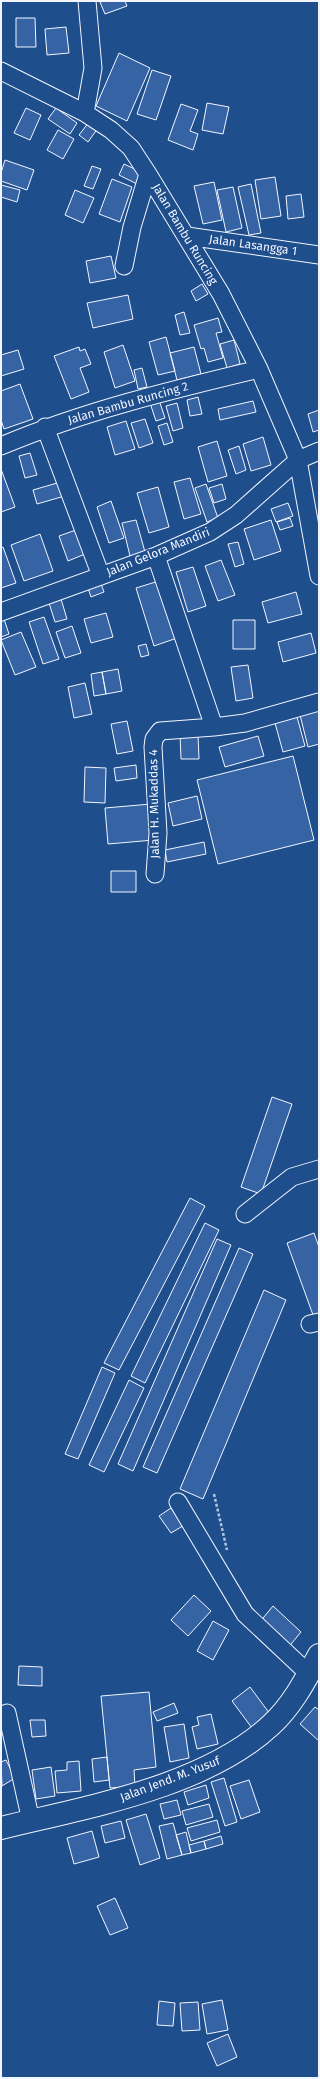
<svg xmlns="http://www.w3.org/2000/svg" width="320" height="2079" viewBox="0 0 320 2079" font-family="'Fira Sans',sans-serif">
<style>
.building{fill:#3563a3;stroke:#f2f6ff}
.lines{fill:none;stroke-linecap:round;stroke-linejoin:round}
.minor-casing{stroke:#f2f6ff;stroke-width:19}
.highway-casing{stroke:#f2f6ff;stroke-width:24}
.path{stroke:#b3c4dc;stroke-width:2.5;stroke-dasharray:3 2;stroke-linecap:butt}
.minor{stroke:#1f4e8c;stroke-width:17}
.highway{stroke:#1f4e8c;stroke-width:22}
.labels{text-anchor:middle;stroke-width:3;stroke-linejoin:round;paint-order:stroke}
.street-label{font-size:12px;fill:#f2f6ff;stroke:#1f4e8c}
</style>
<rect width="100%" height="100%" fill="#1f4e8c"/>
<!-- building -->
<path class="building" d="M104,1H125L127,6L105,14L100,2Z
M16,18H35L36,47H16Z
M66,27L69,53L47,55L45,29Z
M119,53L150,68L127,121L96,106Z
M152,70L171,76L156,120L137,114Z
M207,103L229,107L223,134L202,130Z
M181,104L198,110L190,131L198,134L193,150L168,140Z
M26,108L41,115L30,140L14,133Z
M56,108L77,123L70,134L48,119Z
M89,122L98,128L88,142L79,135Z
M58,130L74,139L63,159L47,150Z
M5,160L34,170L27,190L1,181V173Z
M124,164L143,173L137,184L119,175Z
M92,166L101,169L93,189L84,186Z
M275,177L281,216L261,219L255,180Z
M112,179L132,187L120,222L99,214Z
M214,182L222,220L203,224L194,186Z
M251,184L261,233L249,235L238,187Z
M1,185L20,190L17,202L1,197Z
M233,187L242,228L226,232L217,190Z
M75,190L94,198L83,223L65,215Z
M301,194L304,217L288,219L286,196Z
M111,256L116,278L90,283L86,261Z
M202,284L208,294L196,301L191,291Z
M128,295L133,319L93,328L87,303Z
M184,312L190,333L180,335L175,315Z
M218,318L222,332L216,333L223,358L208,362L204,348L201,349L194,325Z
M166,337L175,371L158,375L149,342Z
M234,340L240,364L227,368L220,344Z
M123,345L135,381L115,388L104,352Z
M79,347L80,351L85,349L91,364L80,368L89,392L71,399L54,356Z
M194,347L201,374L177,380L170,353Z
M18,350L24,369L1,376V355Z
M142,368L147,387L138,389L134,370Z
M20,384L33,419L4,429L1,420V391Z
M198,397L202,414L190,416L187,400Z
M159,400L165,418L156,421L150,403Z
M253,401L256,412L220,420L218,409Z
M177,403L183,428L173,431L166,406Z
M319,410V430L313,432L308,414Z
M145,419L153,443L139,448L131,423Z
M126,421L135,449L115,455L107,427Z
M167,423L173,442L164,445L158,426Z
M263,437L271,465L251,471L243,444Z
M217,441L227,476L208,482L198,447Z
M239,446L246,470L236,474L228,450Z
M30,453L37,475L25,478L19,456Z
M1,469L15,507L1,512Z
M190,478L201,514L184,519L174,482Z
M64,481L68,495L37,504L33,490Z
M206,484L218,518L207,522L195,488Z
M222,484L226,499L214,503L209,488Z
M158,487L169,527L149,533L137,493Z
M111,501L124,538L109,543L97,507Z
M288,503L293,516L276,522L271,509Z
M290,518L293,526L280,530L277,522Z
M136,520L145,552L130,556L122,523Z
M271,520L281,551L254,560L244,529Z
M76,530L85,554L68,561L59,536Z
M40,534L53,571L24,581L11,545Z
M238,542L244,564L235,567L228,544Z
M3,547L16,583L1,588V548Z
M221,560L235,595L218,601L205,566Z
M193,567L206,606L188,612L176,572Z
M162,580L180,637L154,646L136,588Z
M101,584L104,592L91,597L88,588Z
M296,592L302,614L268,623L262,602Z
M61,599L67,619L55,622L49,603Z
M106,613L113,637L91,643L84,619Z
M44,617L59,659L43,664L29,622Z
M4,619L9,634L1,637V620Z
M233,620H255V649H233Z
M72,626L81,653L65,658L56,632Z
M21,632L36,667L15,675L1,640Z
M311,633L316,653L283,662L278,642Z
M146,644L149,655L141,657L138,646Z
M248,665L253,698L236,701L231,667Z
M118,669L122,691L106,694L102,672Z
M102,672L106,694L94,696L91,674Z
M85,683L92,714L74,718L68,687Z
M319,710V744L308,747L300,715Z
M297,717L305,746L283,752L275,723Z
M127,721L133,751L117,754L111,724Z
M180,734H198L199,759H181Z
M258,736L264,756L225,767L219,747Z
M293,756L314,840L218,864L197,780Z
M136,765L137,778L116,781L114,768Z
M85,767L106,768L105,803L84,802Z
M197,796L202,819L173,826L168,803Z
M151,804L154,840L108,844L105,808Z
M204,842L206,854L167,862L165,850Z
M111,871H136V892H111Z
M272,1097L292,1104L261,1194L241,1187Z
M190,1198L205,1206L119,1370L104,1363Z
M205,1223L219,1230L145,1383L131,1376Z
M314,1233L319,1247V1313L313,1315L287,1243Z
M217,1239L231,1245L133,1471L118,1464Z
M239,1248L253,1254L157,1473L143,1467Z
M264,1290L286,1300L203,1499L180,1489Z
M102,1367L115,1373L78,1459L65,1454Z
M129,1380L144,1388L104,1472L89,1465Z
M174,1506L186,1524L171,1533L159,1516Z
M194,1595L211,1611L188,1636L171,1620Z
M273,1606L301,1632L287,1649L259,1623Z
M213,1621L229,1630L213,1660L197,1651Z
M19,1666L42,1667V1686L18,1685Z
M250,1687L270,1714L252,1728L232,1701Z
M149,1692L156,1767L134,1770L135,1786L110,1788L101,1696Z
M174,1703L178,1713L157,1721L153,1712Z
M315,1707L319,1710V1741L300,1724Z
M211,1714L218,1744L197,1749L192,1727L199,1725L197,1717Z
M30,1720H45L46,1736L32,1737Z
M184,1724L189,1758L170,1762L164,1727Z
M107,1757L109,1780L94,1782L92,1759Z
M6,1760L15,1778L2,1786L1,1762Z
M79,1761L81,1791L57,1793L55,1771L67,1770V1762Z
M51,1767L55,1796L36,1799L32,1770Z
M224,1778L237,1822L225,1826L211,1782Z
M249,1780L260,1812L241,1819L230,1786Z
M206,1785L209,1798L188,1805L184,1792Z
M177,1800L181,1815L164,1819L160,1804Z
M209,1804L213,1817L186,1825L182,1811Z
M146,1814L160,1858L140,1865L126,1820Z
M217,1820L220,1832L191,1841L187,1828Z
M121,1821L125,1838L105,1843L101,1826Z
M173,1823L182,1855L167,1859L159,1826Z
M92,1831L99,1857L74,1864L67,1838Z
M186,1832L191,1853L182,1855L176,1835Z
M221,1836L223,1844L206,1849L204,1841Z
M204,1841L206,1849L191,1853L189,1845Z
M115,1898L128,1928L110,1935L97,1906Z
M222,2000L228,2030L207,2034L202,2004Z
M159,2001L175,2003L173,2026L157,2025Z
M198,2002L200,2030L182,2031L180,2003Z
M228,2034L237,2057L217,2066L207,2043Z"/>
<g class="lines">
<!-- minor casing -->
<g class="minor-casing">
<path id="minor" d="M1,71L85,113L111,130L131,148L148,174L221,294L259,369L298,460L319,576
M85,113L93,68L87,1
M187,236L319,255
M124,266L132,227L148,174
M45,427L101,576
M1,446C84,411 171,390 259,369
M156,556L214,727
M1,612L156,556L210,532L236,515L298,460L319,451
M155,874L158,833L153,747L154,739L160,731L214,727L245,723L319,702
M245,1214L292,1177L319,1169
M310,1324L319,1322
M178,1502L245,1614L309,1674
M7,1713L31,1821"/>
</g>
<!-- highway casing -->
<g class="highway-casing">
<path id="highway" d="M1,1828C86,1807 205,1787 271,1725C292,1706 306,1679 319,1655"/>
</g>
<!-- path -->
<path class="path" d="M214,1494L227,1550"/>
<!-- minor -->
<use href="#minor" class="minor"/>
<!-- highway -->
<use href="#highway" class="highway"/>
</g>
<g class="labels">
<!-- street labels -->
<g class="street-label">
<text transform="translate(185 234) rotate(59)" y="4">Jalan Bambu Runcing</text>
<text transform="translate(253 245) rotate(8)" y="4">Jalan Lasangga 1</text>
<text transform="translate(128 403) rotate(-16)" y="4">Jalan Bambu Runcing 2</text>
<text transform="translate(158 552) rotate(-22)" y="4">Jalan Gelora Mandiri</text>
<text transform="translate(154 804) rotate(-91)" y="4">Jalan H. Mukaddas 4</text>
<text transform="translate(170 1779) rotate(-21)" y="4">Jalan Jend. M. Yusuf</text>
</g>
</g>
<!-- border -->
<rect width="320" height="2079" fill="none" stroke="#f2f6ff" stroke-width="4"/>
</svg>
